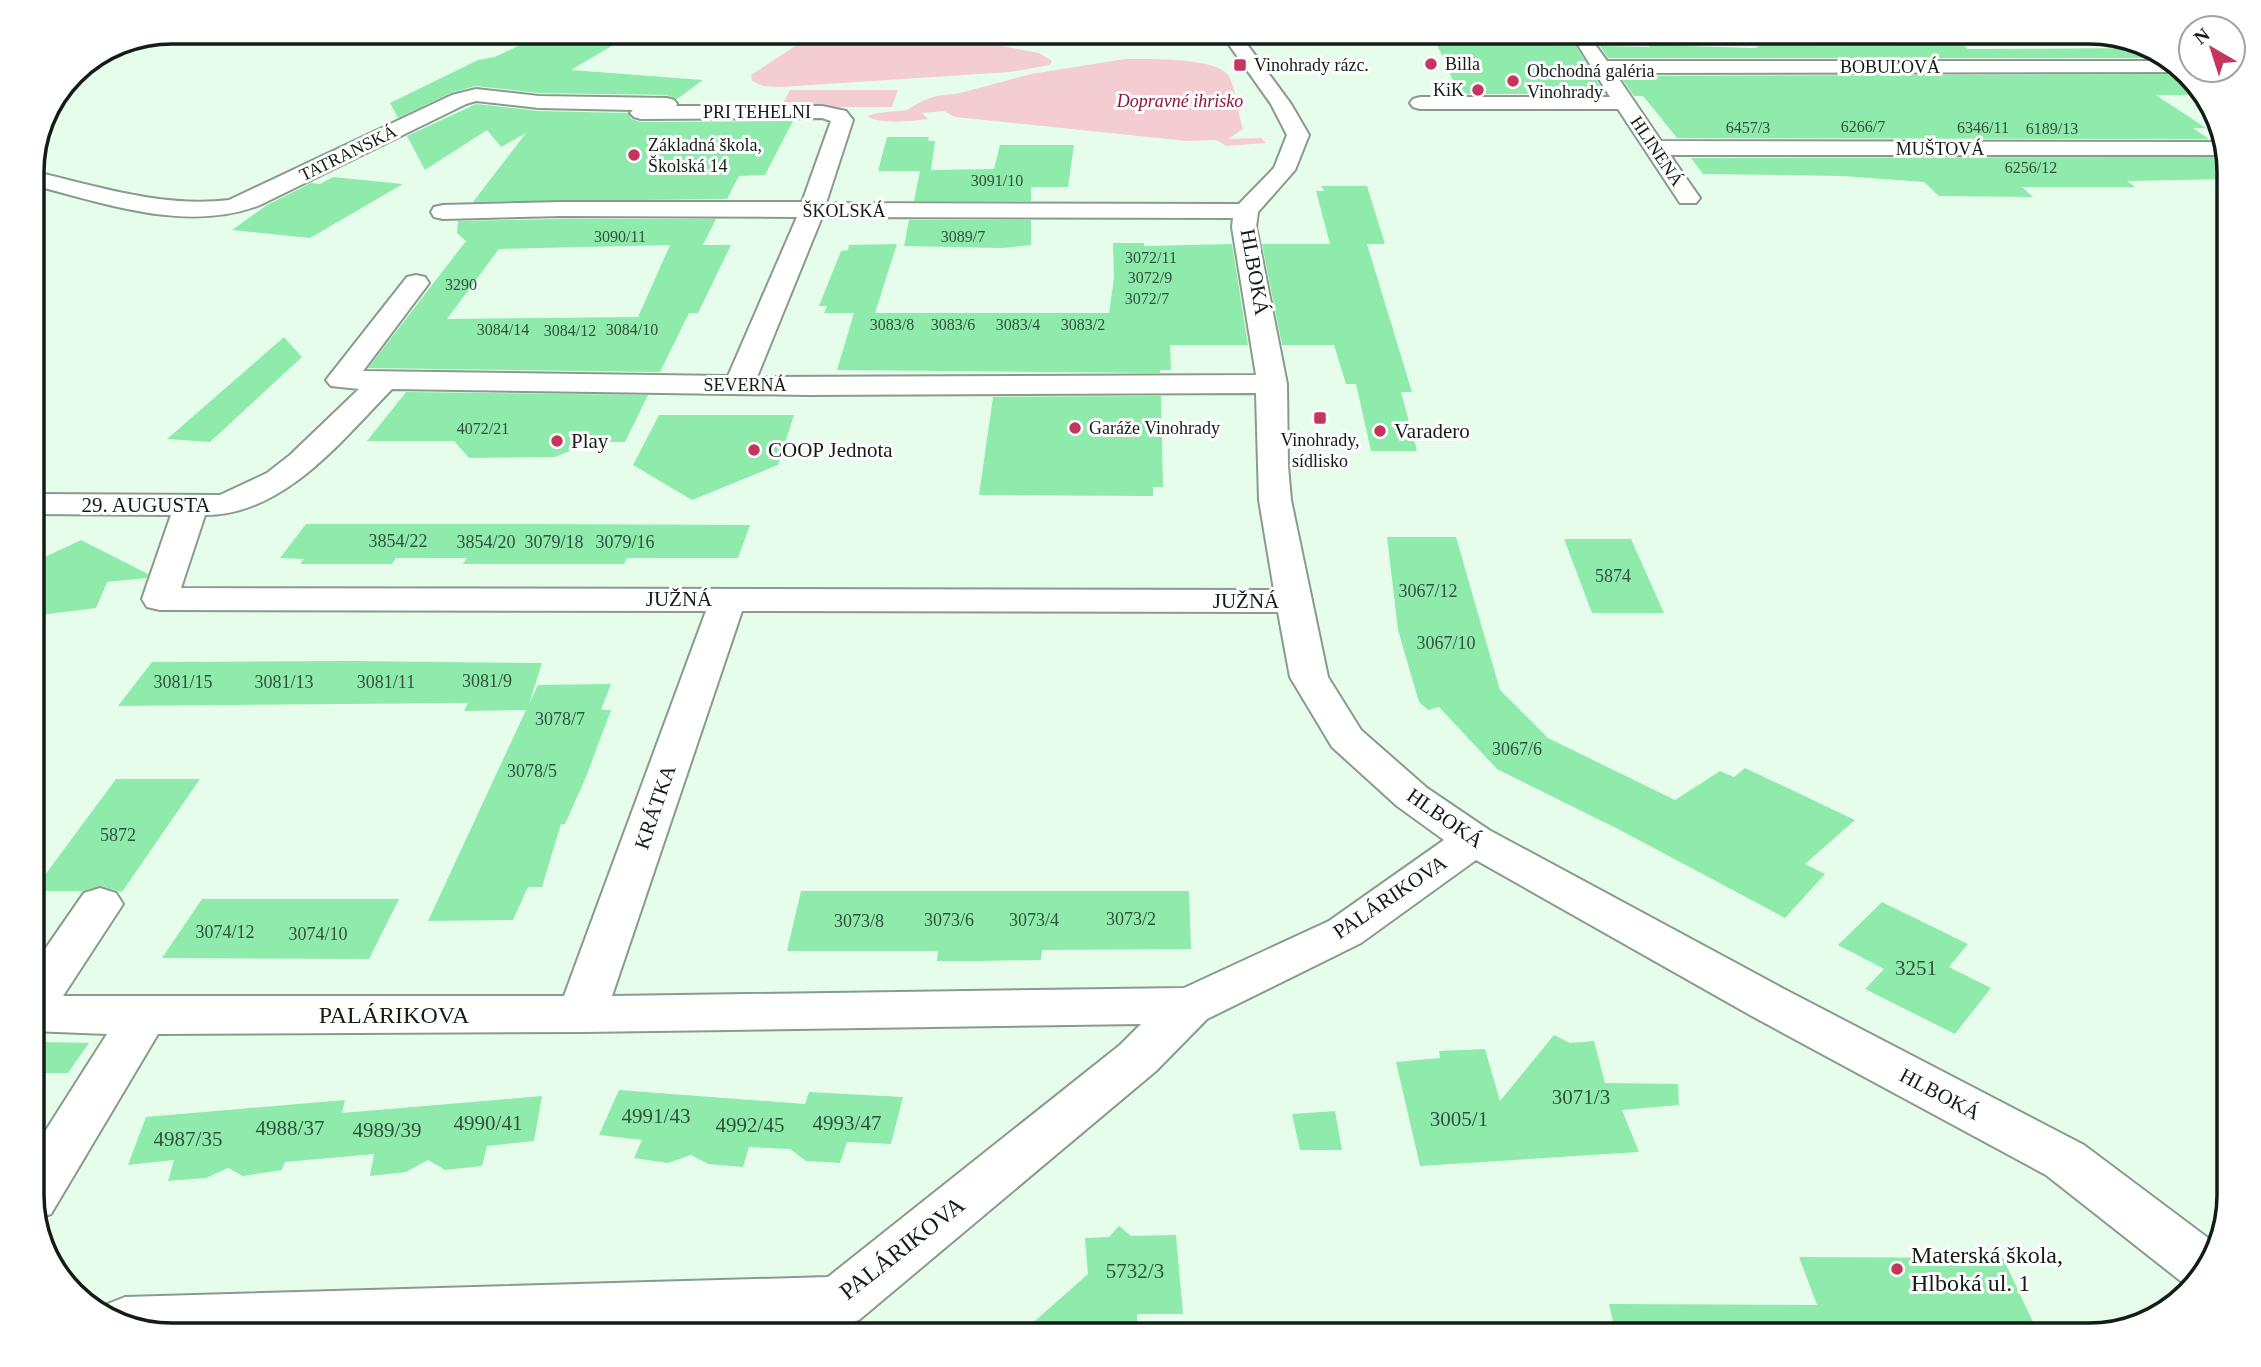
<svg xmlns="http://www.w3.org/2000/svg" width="2261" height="1367" viewBox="0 0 2261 1367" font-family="Georgia,serif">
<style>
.green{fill:#f4cdd2}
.building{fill:#8febab;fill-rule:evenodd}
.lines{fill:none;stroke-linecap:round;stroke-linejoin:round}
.minor-casing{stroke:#889b8c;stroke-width:4}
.minor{fill:#fff;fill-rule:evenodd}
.poi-dot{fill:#c5365f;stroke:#fff;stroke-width:2.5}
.labels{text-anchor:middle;stroke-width:6;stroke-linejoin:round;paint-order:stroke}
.far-number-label{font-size:16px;fill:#33503b}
.far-poi-label{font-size:18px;fill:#141c16;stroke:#fff;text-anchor:start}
.far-street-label{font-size:18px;fill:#141c16;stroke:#fff}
.far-park-label{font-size:18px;font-style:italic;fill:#8e143d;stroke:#fff}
.number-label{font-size:18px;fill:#33503b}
.street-label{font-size:21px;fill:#141c16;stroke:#fff}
.poi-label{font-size:21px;fill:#141c16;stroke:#fff;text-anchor:start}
.near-number-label{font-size:21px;fill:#33503b}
.near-street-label{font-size:24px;fill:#141c16;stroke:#fff}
.near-poi-label{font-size:24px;fill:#141c16;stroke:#fff;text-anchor:start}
.rim{fill:none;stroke:#141c16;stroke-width:3.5}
</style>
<rect width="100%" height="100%" fill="#e7fdec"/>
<!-- green -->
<path class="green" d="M844,32H927L1039,53L1052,61L1050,65L1011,72L780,87L763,86L752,81L751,75L803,41Z
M1125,59C1146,59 1215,57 1228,75C1235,84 1239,117 1243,129L1228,139L1261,138L1266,143L1226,146L1216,140L1187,141L955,117L944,111L922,113L928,119C911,121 881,125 867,116L877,113L907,110L922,101L936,96L960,93L1031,74Z
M790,90H898L892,107H781Z"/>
<!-- building -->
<path class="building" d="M547,32H635L571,70L703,80L677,99L667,95L539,93L475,86L451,93L398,118L390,103L478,60L495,57Z
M1435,40H1548L1551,46H1576L1605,94H1459Z
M1648,45L1755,48L1759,46L1929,45L1964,46L1968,49L2152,48L2160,50L2168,58H1608L1600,46L1650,47Z
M2183,74L2204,95H2156L2206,128H2193L2209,139L1677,138L1643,96H1634L1620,76Z
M476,104L539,111L628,113L632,119L641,122L793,121L765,175L739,176L727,199L473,202L526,133L501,147L487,130L425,170L407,136Z
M887,137H929L928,141H935L931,170L994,169L1000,145H1074L1068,187H1031V201H914L920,171H878Z
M2228,157L2229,179L2127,181L2135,187H2022L2033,197L1939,196L1924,182L1843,176L1703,174L1691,158Z
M333,177L403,184L310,238L232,230L267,205L311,183L320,184Z
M1321,186H1367L1385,244H1367L1412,392H1401L1417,451H1371L1356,384H1346L1334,345H1282L1262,244H1330L1316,191H1324Z
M562,219H716L703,245H731L698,313H689L660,372L368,368L466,241L457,233L458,221ZM670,245L638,317L447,319L499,249Z
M909,220H1031V245L1003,248L904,246Z
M1113,243H1144V246L1232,244L1248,345H1170L1171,370H1160V373L837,370L854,313H824L827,306H819L841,251L848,250L849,245L897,244L875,313H1109L1114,278Z
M284,337L302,357L210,442L167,439Z
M406,392L648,395L625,442H576L570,451L555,457L469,458L454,441H367Z
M1161,396L1163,487H1153V496L979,495L993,397Z
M659,415H794L778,465L692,500L633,465Z
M306,524H531L750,525L738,558H627L624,564H463L467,558H396L392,564H300L304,559L280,558Z
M1387,537H1456L1500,690L1548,738L1675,800L1720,771L1734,777L1745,768L1855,820L1805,864L1825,874L1785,918L1620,830L1497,769L1439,707L1428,710L1419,702L1398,630Z
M1564,539H1631L1664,613H1592Z
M81,540L148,574L147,578L107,582L96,608L32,616V563Z
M351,661L542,663L529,704L538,685L611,684L601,710H611L586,777L565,824H561L542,887H528L513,920L428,921L526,710L464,711L468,703L118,706L152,662Z
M116,779H200L122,892L101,886L82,891H33Z
M801,891H1189L1191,949L1042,950L1041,960L977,961H937L938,951H787Z
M202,899H399L369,959L162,958Z
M1882,902L1968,944L1949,967L1991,988L1955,1034L1865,989L1884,969L1838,945Z
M1554,1035L1570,1043L1594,1041L1605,1083L1678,1084L1679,1105L1622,1110L1639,1152L1420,1166L1396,1062L1440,1058L1439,1051L1485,1049L1500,1101Z
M45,1042L89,1043L68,1073H32V1061Z
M619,1090L805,1104L809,1092L903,1097L891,1144L847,1142L840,1163L806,1161L790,1149L749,1147L743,1167L708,1164L691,1155L668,1163L634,1158L642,1140L599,1135Z
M542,1096L534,1141L487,1146L482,1166L445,1170L428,1160L406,1172L370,1176L374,1154L285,1162L282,1170L243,1176L228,1168L206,1178L168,1181L174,1160L128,1165L146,1117L345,1100L342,1113Z
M1335,1111L1342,1150H1300L1292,1114Z
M1119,1226L1131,1236L1176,1235L1183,1314H1137L1138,1335H1019L1088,1274L1085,1238L1109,1237Z
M1799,1257L2003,1258L2039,1335H1616L1609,1304L1817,1305Z"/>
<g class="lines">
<!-- minor casing -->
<g class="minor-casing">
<path id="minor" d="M1220,32H1238L1291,104L1309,135L1295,170L1258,212L1256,227L1287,384L1288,466L1291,500L1328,677L1361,730L1427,788L1489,830L1784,989L2084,1145L2216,1244L2211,1266L2187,1286L2046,1175L1750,1015L1476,860L1361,943L1207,1019L1156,1071L859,1320L839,1327L559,1335L172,1336L101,1317L105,1305L125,1297L828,1277L1120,1045L1141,1024L582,1032L158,1034L51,1214L36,1219L32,1204V1152L107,1034L32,1031V968L84,893L100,888L116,893L123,904L63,996H564L706,611L160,610L147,607L142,599L171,515L32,514V494L220,495L267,473L290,455L359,389L331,386L326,380L407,277L416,275L425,277L429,283L363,371L728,376L797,217L562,216L443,219L434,217L431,212L434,207L443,205L562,202H802L831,121L822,118L641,119L634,117L630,113L633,110L539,108L476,101L466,104L260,205C191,232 113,206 44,188L32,185V171C96,186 162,208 229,200L452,95L476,89L539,96L667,98L674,100L677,104L676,106H822L846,111L853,120L826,203L1239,204L1274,168L1287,135L1271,104ZM822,217L1233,218L1232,227L1256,375L757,377ZM392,389L807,395L1256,393L1259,500L1274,590L181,588L205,515C284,515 341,441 392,389ZM742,611L1278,612L1290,677L1332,747L1397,806L1444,840L1329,921L1184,988L612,996Z
M1570,32H1586L1607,61H2170L2181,72L1615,73L1661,141L2223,142L2227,155H1670L1700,198L1696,203H1680L1618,109H1420L1413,107L1410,103L1413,99L1420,97H1610Z"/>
</g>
<!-- minor -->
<use href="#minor" class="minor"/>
</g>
<!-- markers -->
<g class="poi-dot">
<circle cx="1431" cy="64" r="7"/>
<rect x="1233" y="58" width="14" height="14" rx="3.5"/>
<circle cx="1513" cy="81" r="7"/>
<circle cx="1478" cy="90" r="7"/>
<circle cx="634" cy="155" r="7"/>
<rect x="1313" y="411" width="14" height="14" rx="3.5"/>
<circle cx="1075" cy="428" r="7"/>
<circle cx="1380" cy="431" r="7"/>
<circle cx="557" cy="441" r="7"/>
<circle cx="754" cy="450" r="7"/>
<circle cx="1897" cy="1269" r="7"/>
</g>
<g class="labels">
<!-- far-number labels -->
<g class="far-number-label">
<text x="1863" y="132">6266/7</text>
<text x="1748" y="133">6457/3</text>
<text x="1983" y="133">6346/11</text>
<text x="2052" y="134">6189/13</text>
<text x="2031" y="173">6256/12</text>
<text x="997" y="186">3091/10</text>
<text x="620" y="242">3090/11</text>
<text x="963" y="242">3089/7</text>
<text x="1151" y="263">3072/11</text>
<text x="1150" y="283">3072/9</text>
<text x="461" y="290">3290</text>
<text x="1147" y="304">3072/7</text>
<text x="892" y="330">3083/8</text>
<text x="953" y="330">3083/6</text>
<text x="1018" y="330">3083/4</text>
<text x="1083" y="330">3083/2</text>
<text x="503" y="335">3084/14</text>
<text x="632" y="335">3084/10</text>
<text x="570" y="336">3084/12</text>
<text x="483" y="434">4072/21</text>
</g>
<!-- far-poi labels -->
<g class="far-poi-label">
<text x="1445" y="70">Billa</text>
<text x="1254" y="71">Vinohrady rázc.</text>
<text x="1527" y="77">Obchodná galéria<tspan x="1527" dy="21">Vinohrady</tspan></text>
<text x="1464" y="96" text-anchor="end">KiK</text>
<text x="648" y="151">Základná škola,<tspan x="648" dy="21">Školská 14</tspan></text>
<text x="1089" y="434">Garáže Vinohrady</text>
<text x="1320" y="446" text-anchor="middle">Vinohrady,<tspan x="1320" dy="21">sídlisko</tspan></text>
</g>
<!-- far-street labels -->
<g class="far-street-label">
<text x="1890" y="73">BOBUĽOVÁ</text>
<text x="757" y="118">PRI TEHELNI</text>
<text x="1940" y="155">MUŠTOVÁ</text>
<text transform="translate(1657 151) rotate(56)" y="6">HLINENÁ</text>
<text transform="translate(348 153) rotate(-26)" y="6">TATRANSKÁ</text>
<text x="844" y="217">ŠKOLSKÁ</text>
<text x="745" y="391">SEVERNÁ</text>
</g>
<!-- far-park labels -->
<g class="far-park-label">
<text x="1180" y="107">Dopravné ihrisko</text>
</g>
<!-- number labels -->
<g class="number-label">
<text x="398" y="547">3854/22</text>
<text x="486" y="548">3854/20</text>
<text x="554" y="548">3079/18</text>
<text x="625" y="548">3079/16</text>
<text x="1613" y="582">5874</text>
<text x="1428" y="597">3067/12</text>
<text x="1446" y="649">3067/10</text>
<text x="487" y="687">3081/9</text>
<text x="183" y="688">3081/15</text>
<text x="284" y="688">3081/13</text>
<text x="386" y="688">3081/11</text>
<text x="560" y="725">3078/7</text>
<text x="1517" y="755">3067/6</text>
<text x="532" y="777">3078/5</text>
<text x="118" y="841">5872</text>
<text x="1131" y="925">3073/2</text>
<text x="949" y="926">3073/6</text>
<text x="1034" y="926">3073/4</text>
<text x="859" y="927">3073/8</text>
<text x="225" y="938">3074/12</text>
<text x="318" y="940">3074/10</text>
</g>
<!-- street labels -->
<g class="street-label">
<text transform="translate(1255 272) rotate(80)" y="7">HLBOKÁ</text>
<text x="146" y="512">29. AUGUSTA</text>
<text x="679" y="606">JUŽNÁ</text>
<text x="1246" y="608">JUŽNÁ</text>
<text transform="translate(655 807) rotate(-71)" y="7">KRÁTKA</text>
<text transform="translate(1445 818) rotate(35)" y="7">HLBOKÁ</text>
<text transform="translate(1390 897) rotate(-34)" y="7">PALÁRIKOVA</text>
<text transform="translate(1940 1094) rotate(28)" y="7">HLBOKÁ</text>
</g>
<!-- poi labels -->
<g class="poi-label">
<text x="1394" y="438">Varadero</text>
<text x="571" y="448">Play</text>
<text x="768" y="457">COOP Jednota</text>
</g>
<!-- near-number labels -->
<g class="near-number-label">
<text x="1916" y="975">3251</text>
<text x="1581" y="1104">3071/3</text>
<text x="656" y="1123">4991/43</text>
<text x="1459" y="1126">3005/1</text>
<text x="488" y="1130">4990/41</text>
<text x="847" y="1130">4993/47</text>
<text x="750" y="1132">4992/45</text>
<text x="290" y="1135">4988/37</text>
<text x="387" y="1137">4989/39</text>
<text x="188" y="1146">4987/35</text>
<text x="1135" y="1278">5732/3</text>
</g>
<!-- near-street labels -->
<g class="near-street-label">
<text x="394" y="1023">PALÁRIKOVA</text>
<text transform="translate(902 1248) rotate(-38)" y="8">PALÁRIKOVA</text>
</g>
<!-- near-poi labels -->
<g class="near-poi-label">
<text x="1911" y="1263">Materská škola,<tspan x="1911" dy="28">Hlboká ul. 1</tspan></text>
</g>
</g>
<!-- crop -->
<path d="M0 0H2261V1367H0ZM172 44H2089A128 128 0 0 1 2217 172V1195A128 128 0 0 1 2089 1323H172A128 128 0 0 1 44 1195V172A128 128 0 0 1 172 44Z" fill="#fff" fill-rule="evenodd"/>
<path class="rim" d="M172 44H2089A128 128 0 0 1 2217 172V1195A128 128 0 0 1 2089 1323H172A128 128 0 0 1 44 1195V172A128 128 0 0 1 172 44Z"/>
<!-- north arrow -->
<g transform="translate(2212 49) rotate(321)"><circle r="33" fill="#ffffff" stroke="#a1a4a2" stroke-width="2"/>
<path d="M0-5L12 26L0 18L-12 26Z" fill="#c5365f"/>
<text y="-10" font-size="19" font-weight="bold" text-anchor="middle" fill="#141c16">N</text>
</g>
</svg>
